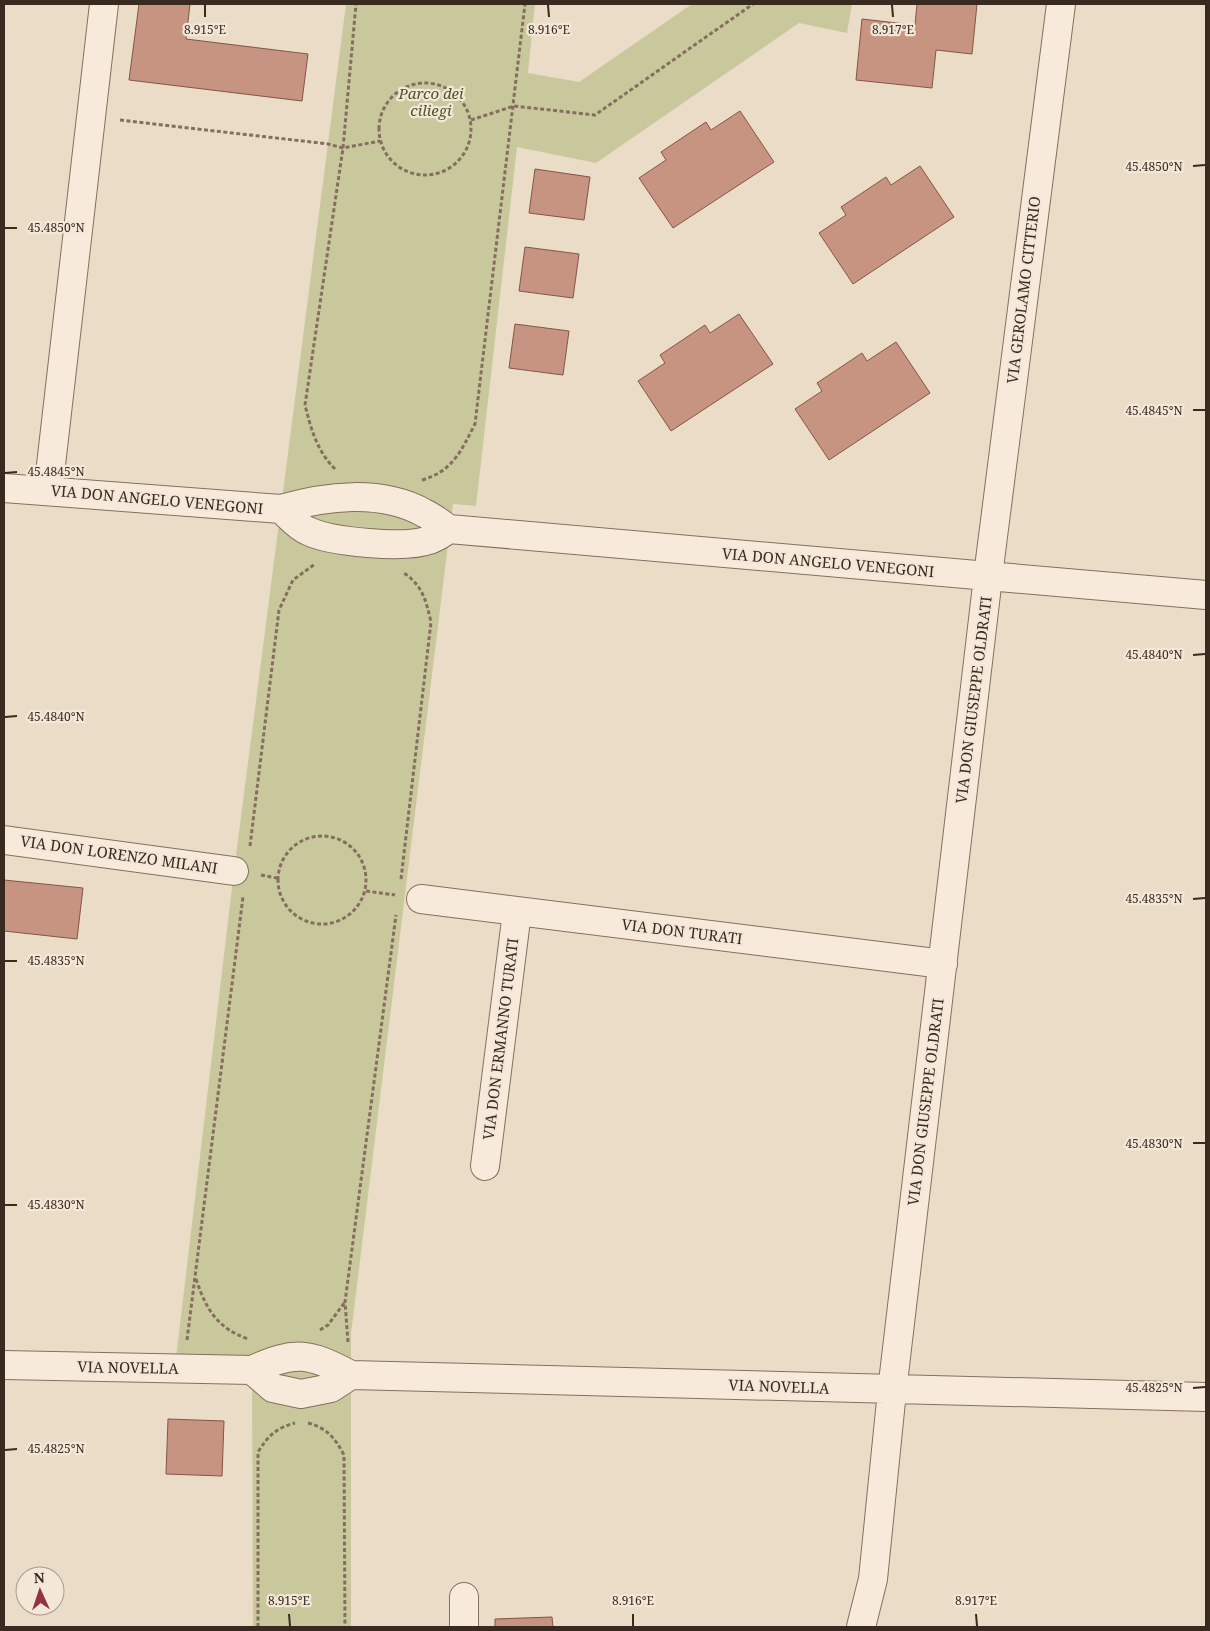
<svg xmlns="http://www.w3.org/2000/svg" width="1210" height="1631" viewBox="0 0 1210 1631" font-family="'Noto Serif',serif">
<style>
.green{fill:#c9c89d}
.building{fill:#c69481;stroke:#845546}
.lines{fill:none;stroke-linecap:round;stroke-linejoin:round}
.minor-casing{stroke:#866e5f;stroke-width:30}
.path{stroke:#866e5f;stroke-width:3;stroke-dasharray:4 2.5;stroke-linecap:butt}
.minor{stroke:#f7eadb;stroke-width:28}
.ticks{fill:none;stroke:#382921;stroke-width:2}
.labels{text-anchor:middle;stroke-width:4.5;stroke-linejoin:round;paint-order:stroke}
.park-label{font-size:15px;font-style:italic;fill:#4e5329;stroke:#f3e7d7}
.street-label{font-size:15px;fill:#382921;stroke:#f3e7d7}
.ticks-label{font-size:12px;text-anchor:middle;fill:#382921;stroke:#f3e7d7;stroke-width:4.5;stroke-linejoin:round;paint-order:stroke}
</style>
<rect width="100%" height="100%" fill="#ebdcc8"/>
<!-- green -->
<path class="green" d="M346,4H535L528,73L579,82L692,4H852L847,33L799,23L596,163L517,147L476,506L453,504L351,1334V1627H253L252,1370L176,1358L234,871Z"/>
<!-- building -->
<path class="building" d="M139,4H190L186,39L308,54L302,101L129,80Z
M917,4H977L972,54L936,50L932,88L856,80L862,19L915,25Z
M740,111L774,162L673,228L639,178L666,160L661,152L706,122L711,130Z
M920,166L954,217L853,284L819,233L846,215L841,207L886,177L891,185Z
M535,169L590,177L584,220L529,213Z
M525,247L579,254L573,298L519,291Z
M739,314L773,364L671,431L638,381L665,363L660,355L705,325L710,333Z
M515,324L569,331L563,375L509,368Z
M896,342L930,393L829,460L795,409L822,391L817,383L862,353L867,361Z
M4,880L83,888L77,939L4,931Z
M168,1419L224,1421L222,1476L166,1474Z
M552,1617L553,1627H495V1619Z"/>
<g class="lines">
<!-- minor casing -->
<g class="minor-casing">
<path id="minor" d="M4,488L281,509C325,496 381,489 424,513C433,517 441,524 449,529L1206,595
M48,491L104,4
M281,509C289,516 298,527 308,531C331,542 405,549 429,540C436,538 443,533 449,529
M4,840L234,871
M421,899L943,964
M485,1166L517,912
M4,1365L252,1370C296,1350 309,1353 351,1375L1206,1397
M252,1370L273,1388L301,1394L331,1388L351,1375
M464,1597V1627
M861,1627L873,1579L892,1391L990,560L1061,4"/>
</g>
<!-- path -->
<path class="path" d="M379 129a46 46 0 1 1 92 0a46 46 0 1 1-92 0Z
M120,120L328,144L343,148L380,141
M471,120L514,106L595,115L753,4
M335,469C317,451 311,429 305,405L343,148L356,4
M422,480C453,471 461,451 475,424L525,4
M278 880a44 44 0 1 1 88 0a44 44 0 1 1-88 0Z
M250,846L279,610L293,580L315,564
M261,875L277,878
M401,879L431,622C426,601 423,586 404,573
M366,891L395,895
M196,1279C206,1309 217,1328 248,1339
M320,1330L328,1325L345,1302
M187,1340L243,897
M348,1342L345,1302L396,915
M308,1423C327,1428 335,1438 344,1455L345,1627
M258,1627V1452C268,1436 276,1428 295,1423"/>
<!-- minor -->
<use href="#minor" class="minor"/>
</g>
<!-- ticks -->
<path class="ticks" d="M205,5V17M548,5L549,17M892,5L893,17M1193,166L1205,165M5,228H17M1193,410H1205M5,473L17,472M1193,655L1205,654M5,717L17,716M1193,899L1205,898M5,961H17M1193,1143H1205M5,1205H17M1193,1388L1205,1387M5,1450L17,1449M289,1614L290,1626M633,1614V1626M976,1614L977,1626"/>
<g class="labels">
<!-- park labels -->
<g class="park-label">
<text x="431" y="99">Parco dei<tspan x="431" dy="17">ciliegi</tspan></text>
</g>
<!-- street labels -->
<g class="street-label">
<text transform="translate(1024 290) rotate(-83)" y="5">VIA GEROLAMO CITTERIO</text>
<text transform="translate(157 500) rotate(5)" y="5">VIA DON ANGELO VENEGONI</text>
<text transform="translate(828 563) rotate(5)" y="5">VIA DON ANGELO VENEGONI</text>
<text transform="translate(974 700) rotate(-83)" y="5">VIA DON GIUSEPPE OLDRATI</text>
<text transform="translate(119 855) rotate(8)" y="5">VIA DON LORENZO MILANI</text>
<text transform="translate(682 932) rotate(7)" y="5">VIA DON TURATI</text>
<text transform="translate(501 1039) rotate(-83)" y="5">VIA DON ERMANNO TURATI</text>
<text transform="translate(926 1102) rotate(-83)" y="5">VIA DON GIUSEPPE OLDRATI</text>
<text transform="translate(128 1368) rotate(1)" y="5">VIA NOVELLA</text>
<text transform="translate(779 1387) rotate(2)" y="5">VIA NOVELLA</text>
</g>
</g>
<g class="ticks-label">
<text x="205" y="34">8.915°E</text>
<text x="549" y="34">8.916°E</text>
<text x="893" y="34">8.917°E</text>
<text x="1154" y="171">45.4850°N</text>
<text x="56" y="232">45.4850°N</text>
<text x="1154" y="415">45.4845°N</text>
<text x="56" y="476">45.4845°N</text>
<text x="1154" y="659">45.4840°N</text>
<text x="56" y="721">45.4840°N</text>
<text x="1154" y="903">45.4835°N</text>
<text x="56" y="965">45.4835°N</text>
<text x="1154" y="1148">45.4830°N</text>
<text x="56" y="1209">45.4830°N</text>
<text x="1154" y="1392">45.4825°N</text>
<text x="56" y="1453">45.4825°N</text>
<text x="289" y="1605">8.915°E</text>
<text x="633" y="1605">8.916°E</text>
<text x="976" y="1605">8.917°E</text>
</g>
<!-- border -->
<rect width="1210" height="1631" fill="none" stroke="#382921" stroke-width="10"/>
<!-- north arrow -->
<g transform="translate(40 1591) rotate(357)"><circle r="24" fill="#f3e7d7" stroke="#a89b8e"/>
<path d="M0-4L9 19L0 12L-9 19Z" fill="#913342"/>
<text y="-8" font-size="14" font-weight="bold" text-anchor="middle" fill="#382921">N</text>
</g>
</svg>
